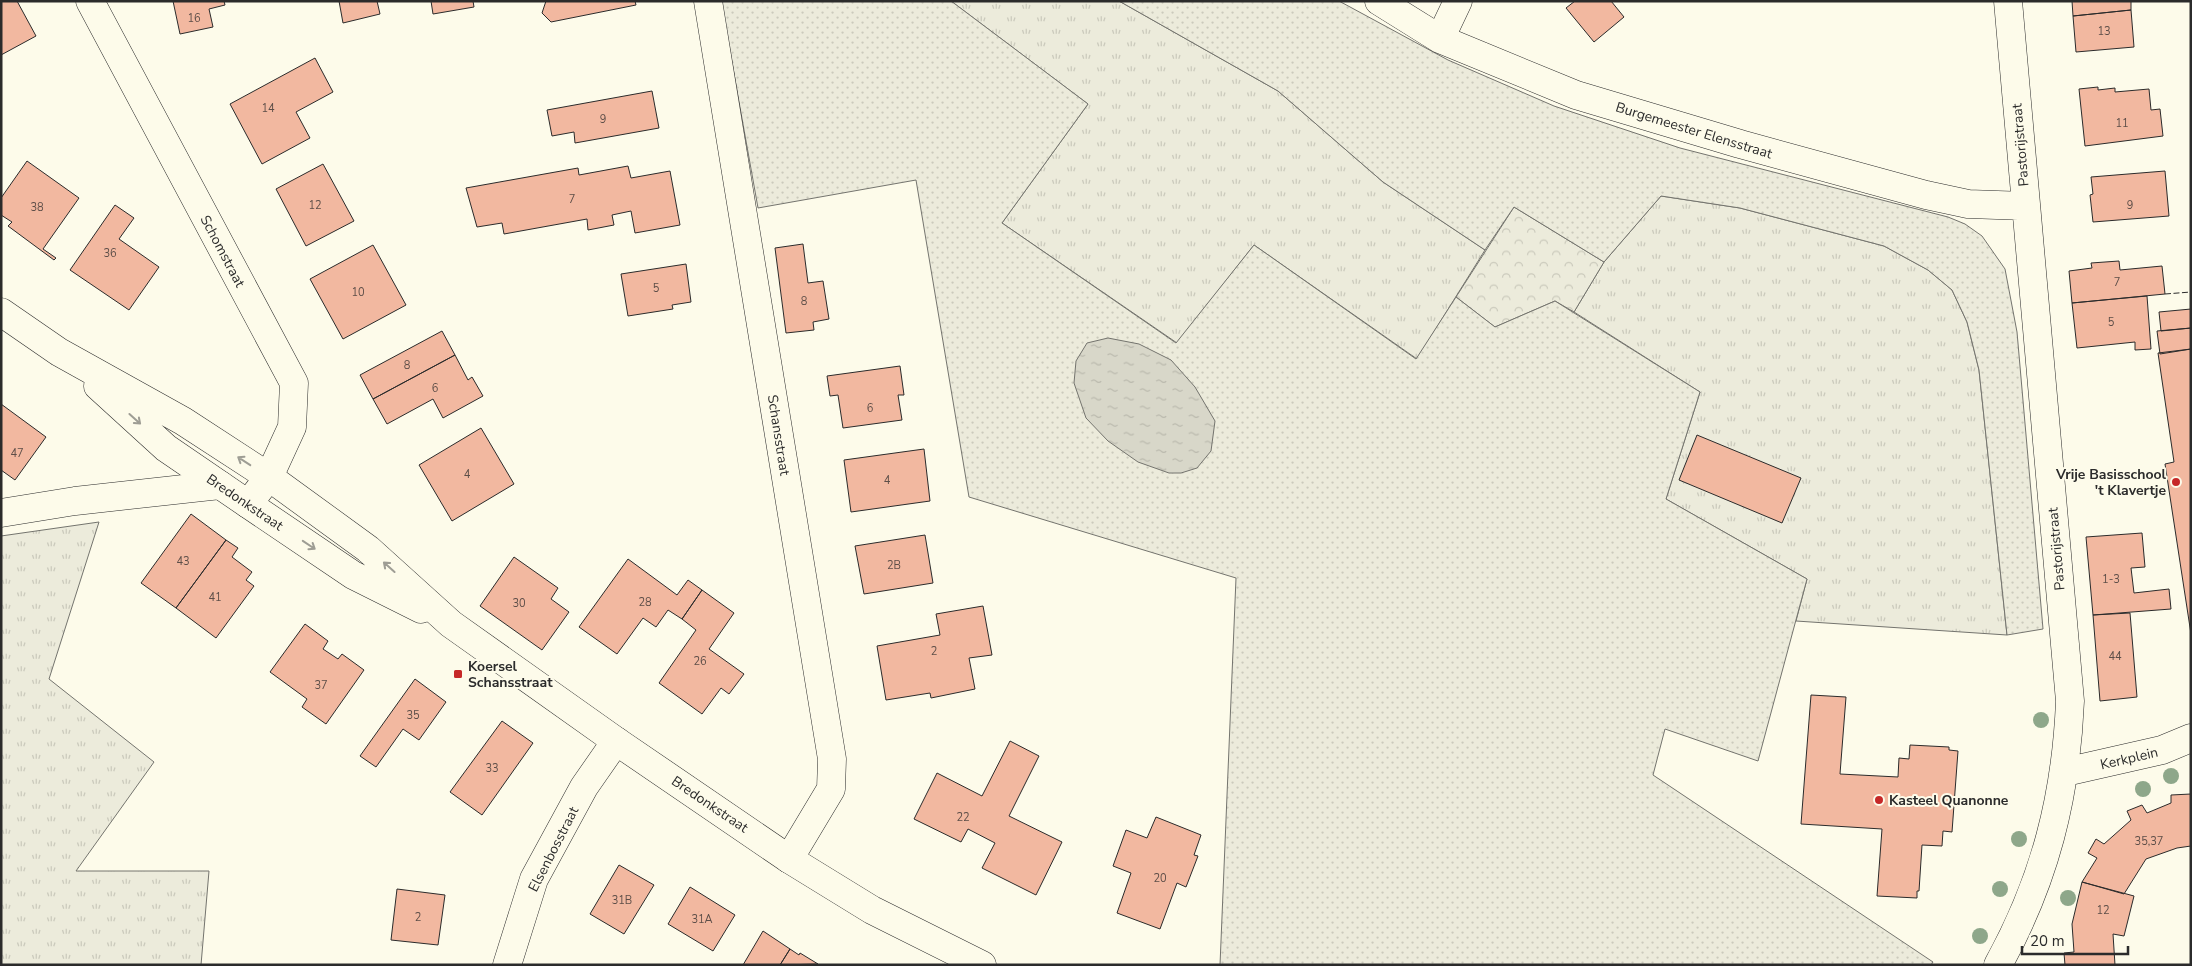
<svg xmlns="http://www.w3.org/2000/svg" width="2192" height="966" viewBox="0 0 2192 966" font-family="'Nunito Sans',sans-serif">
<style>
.grass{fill:url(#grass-tufts);stroke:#74746e}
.forest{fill:url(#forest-crowns);stroke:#74746e}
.park{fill:url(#park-dots);stroke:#74746e}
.water{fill:url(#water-ripples);stroke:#74746e}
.building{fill:#f2b8a0;stroke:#2b2b2b}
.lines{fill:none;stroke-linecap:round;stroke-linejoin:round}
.minor-casing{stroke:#2b2b2b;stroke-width:29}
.tertiary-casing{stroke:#2b2b2b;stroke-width:29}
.minor{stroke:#fdfbea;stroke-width:28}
.tertiary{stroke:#fdfbea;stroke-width:28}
.fence{stroke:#2b2b2b;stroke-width:1;stroke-dasharray:6 2.5;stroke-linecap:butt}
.tree{fill:#8ea78a}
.oneway{stroke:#9e9d94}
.poi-dot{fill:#c62828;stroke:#fdfbea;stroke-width:2}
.labels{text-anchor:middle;stroke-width:4;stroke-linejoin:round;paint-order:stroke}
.number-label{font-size:11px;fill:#5d4e48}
.street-label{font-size:14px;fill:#2b2b2b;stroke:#fdfbea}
.poi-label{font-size:14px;font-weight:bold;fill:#2b2b2b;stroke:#fdfbea;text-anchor:start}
</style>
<defs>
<pattern id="grass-tufts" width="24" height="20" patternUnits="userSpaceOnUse" patternTransform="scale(1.25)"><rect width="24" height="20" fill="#ecebdb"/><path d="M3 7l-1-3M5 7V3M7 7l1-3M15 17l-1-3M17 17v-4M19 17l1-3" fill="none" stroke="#cbcabc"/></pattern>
<pattern id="forest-crowns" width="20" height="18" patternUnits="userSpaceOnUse" patternTransform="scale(1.25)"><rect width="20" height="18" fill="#ecebdb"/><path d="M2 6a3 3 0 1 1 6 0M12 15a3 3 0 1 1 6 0" fill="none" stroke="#cbcabc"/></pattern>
<pattern id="park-dots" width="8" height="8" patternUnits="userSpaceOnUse" patternTransform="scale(1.25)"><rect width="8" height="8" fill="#ecebdb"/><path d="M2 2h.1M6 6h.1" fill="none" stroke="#cbcabc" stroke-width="1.8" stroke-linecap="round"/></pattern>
<pattern id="water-ripples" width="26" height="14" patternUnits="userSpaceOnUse" patternTransform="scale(1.25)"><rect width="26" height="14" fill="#d8d7c9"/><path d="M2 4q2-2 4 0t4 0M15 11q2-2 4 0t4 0" fill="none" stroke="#bab9ad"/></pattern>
</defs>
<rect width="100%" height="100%" fill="#fdfbea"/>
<!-- grass -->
<path class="grass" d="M951,1H1119L1278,91L1383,182L1485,250L1417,359L1254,245L1177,343L1002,223L1088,104Z
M1661,196L1740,208L1884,246L1928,270L1952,290L1967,322L1979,370L2007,635L1796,621L1807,579L1666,499L1700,392L1574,312L1604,262Z
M99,522L49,679L154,762L76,871H209L201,965H1V536Z"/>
<!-- forest -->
<path class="forest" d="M1514,207L1604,262L1574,312L1555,301L1495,327L1456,297Z"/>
<!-- park -->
<path class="park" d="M721,1H951L1088,104L1002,223L1176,343L1254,245L1416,359L1456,297L1495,327L1555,301L1700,392L1666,499L1807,579L1758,761L1665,729L1653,775L1933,962L1931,965H1220L1236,578L969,497L916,180L758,208Z
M1119,1H1339L1448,60L1554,106L1680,148L1948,217L1965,224L1982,236L2005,269L2017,332L2043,629L2007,635L1979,370L1967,322L1952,290L1928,270L1884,246L1740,208L1661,196L1604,262L1514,207L1485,250L1383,182L1278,91Z"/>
<!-- water -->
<path class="water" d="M1108,338L1139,344L1171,360L1195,387L1215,421L1211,451L1197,468L1181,473H1169L1138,462L1108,441L1086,418L1074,383L1076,361L1087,343Z"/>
<!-- building -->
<path class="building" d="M1,1H17L36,36L1,55Z
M173,1H224L225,5L209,9L213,27L180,34Z
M339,1H377L380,14L343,23Z
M431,1H473L474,7L433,14Z
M546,1H635L636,5L551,22L542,13Z
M1575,1H1611L1624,17L1594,42L1566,8Z
M2072,1H2131V10L2073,16Z
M2131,10L2134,47L2076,52L2073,16Z
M315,58L333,92L296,112L310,138L262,164L230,104Z
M2098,87V90L2115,88V92L2149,89L2151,110L2160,109L2163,136L2085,146L2079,89Z
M652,91L659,128L575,143L574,132L552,136L547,110Z
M27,161L79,198L43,249L56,258L54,260L8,226L12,222L1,215V198Z
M323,164L354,221L306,246L276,189Z
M628,166L631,178L670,171L680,225L635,233L631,211L612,215L614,225L588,230L587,219L504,234L502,223L477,227L466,188L578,168L579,175Z
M2165,171L2169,216L2093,222L2090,195L2093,194L2091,177Z
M115,205L134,218L119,239L159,267L129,310L70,270Z
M803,244L808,283L823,281L829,319L813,322L814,330L786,333L775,248Z
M373,245L406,305L343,339L310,279Z
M2119,261L2120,270L2162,266L2165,294L2072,303L2069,271L2092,268L2091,263Z
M686,264L691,302L672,305L673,309L628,316L621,274Z
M2147,296L2151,349L2135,350V342L2077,348L2072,303Z
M2191,309V328L2161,331L2159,312Z
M2191,328V349L2160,354L2157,331Z
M442,331L455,355L373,399L360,375Z
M2191,349V634L2165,464L2174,462L2158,353Z
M455,355L468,380L472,377L483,396L443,418L433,399L387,424L373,399Z
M900,366L904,395H898L902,420L843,428L838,395L830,396L827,376Z
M1,404L46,437L15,480L1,470Z
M481,428L514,484L452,521L419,465Z
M1697,435L1801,478L1782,523L1679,480Z
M924,449L930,501L851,512L844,460Z
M191,514L226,540L176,608L141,583Z
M2142,533L2145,567L2131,568L2134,593L2169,589L2171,609L2093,615L2086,537Z
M925,535L933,583L864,594L855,546Z
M226,540L238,548L232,557L252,572L246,580L254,586L216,638L176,608Z
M514,557L558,588L551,599L569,612L542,650L480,606Z
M628,559L677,595L688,580L702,590L682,619L668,610L656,627L643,618L617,654L579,627Z
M702,590L734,613L709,649L744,674L729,694L721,688L702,714L659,683L696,630L682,619Z
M983,606L992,655L969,658L975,689L931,698L930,693L886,700L877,646L940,635L936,614Z
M2130,613L2137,697L2100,701L2093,615Z
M305,624L328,641L323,649L338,659L342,654L364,670L326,724L302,707L307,699L270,672Z
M415,679L446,702L419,740L403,729L376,767L360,756Z
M1811,695L1846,697L1840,774L1898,777L1899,758L1909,759L1910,745L1949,747V750L1958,751L1952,832L1943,831L1942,846L1922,845L1919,891H1917V898L1877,896L1882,829L1801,824Z
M502,721L533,743L482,815L450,792Z
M1010,741L1039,756L1009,816L1062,842L1036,895L982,868L995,843L968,829L961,842L914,819L937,773L982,796Z
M2191,794V846L2177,848L2146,859L2124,894L2082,882L2097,858L2088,853L2096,839L2104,844L2131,820L2127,811L2142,805L2147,813L2171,803V795Z
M1156,817L1201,835L1194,855L1198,856L1186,887L1177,883L1160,929L1117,913L1131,873L1113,866L1126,830L1147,838Z
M619,865L654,885L624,934L590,914Z
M2082,882L2134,896L2124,936L2113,934L2115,965H2065L2064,953L2074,952L2072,924Z
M690,887L735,915L713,951L668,924Z
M397,889L445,895L438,945L391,940Z
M763,931L790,949L780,965H743Z
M790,949L799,955L800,953L818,964L780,965Z"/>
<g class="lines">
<!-- minor casing -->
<g class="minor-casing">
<path id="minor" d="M90,1L294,383L292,427L269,477L248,504
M708,1L832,759L831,789L789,859
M1379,1L1440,39L1576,95L1740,144L1926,195L1968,204L2026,206
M1440,39L1458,1
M1,513L75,501L220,485
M2065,772L2162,750L2191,738
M507,965L534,879L584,787L616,741
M1998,965C2045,880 2066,797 2070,701L2008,1"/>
</g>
<!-- tertiary casing -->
<g class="tertiary-casing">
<path id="tertiary" d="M1,312L59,352L183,421L269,477L368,549L451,624L616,741L789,859L872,910L982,965
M98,386L166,448L248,504L353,575L421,609"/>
</g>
<!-- minor -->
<use href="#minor" class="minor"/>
<!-- tertiary -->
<use href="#tertiary" class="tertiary"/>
<!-- fence -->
<path class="fence" d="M2165,294L2191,292"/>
</g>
<!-- trees -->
<g class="tree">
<circle cx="2041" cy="720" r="8"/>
<circle cx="2171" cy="776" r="8"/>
<circle cx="2143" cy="789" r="8"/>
<circle cx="2019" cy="839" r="8"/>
<circle cx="2000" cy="889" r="8"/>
<circle cx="2068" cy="898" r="8"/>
<circle cx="1980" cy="936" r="8"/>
</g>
<!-- one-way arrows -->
<defs><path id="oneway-shaft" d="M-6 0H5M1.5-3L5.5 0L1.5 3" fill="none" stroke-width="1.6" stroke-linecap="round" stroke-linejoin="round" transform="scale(1.25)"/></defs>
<g class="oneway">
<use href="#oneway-shaft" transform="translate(135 419) rotate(42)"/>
<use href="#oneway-shaft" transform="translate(244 461) rotate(-147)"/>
<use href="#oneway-shaft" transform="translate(309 545) rotate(34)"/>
<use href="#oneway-shaft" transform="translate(389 567) rotate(-138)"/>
</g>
<!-- markers -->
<g class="poi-dot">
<circle cx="2176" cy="482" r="5"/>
<rect x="453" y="669" width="10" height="10" rx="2.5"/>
<circle cx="1879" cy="800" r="5"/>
</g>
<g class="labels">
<!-- number labels -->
<g class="number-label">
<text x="194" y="22">16</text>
<text x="2104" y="35">13</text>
<text x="268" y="112">14</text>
<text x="603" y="123">9</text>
<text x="2122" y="127">11</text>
<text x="572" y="203">7</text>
<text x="315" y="209">12</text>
<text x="2130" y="209">9</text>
<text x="37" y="211">38</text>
<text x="110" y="257">36</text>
<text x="2117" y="286">7</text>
<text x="656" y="292">5</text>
<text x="358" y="296">10</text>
<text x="804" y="305">8</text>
<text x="2111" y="326">5</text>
<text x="407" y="369">8</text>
<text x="435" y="392">6</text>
<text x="870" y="412">6</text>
<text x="17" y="457">47</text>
<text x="467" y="478">4</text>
<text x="887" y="484">4</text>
<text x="183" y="565">43</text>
<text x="894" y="569">2B</text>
<text x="2111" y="583">1-3</text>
<text x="215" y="601">41</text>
<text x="645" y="606">28</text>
<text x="519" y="607">30</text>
<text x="934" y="655">2</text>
<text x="2115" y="660">44</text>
<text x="700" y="665">26</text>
<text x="321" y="689">37</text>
<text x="413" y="719">35</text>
<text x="492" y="772">33</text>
<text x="963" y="821">22</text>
<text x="2149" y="845">35,37</text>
<text x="1160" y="882">20</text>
<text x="622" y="904">31B</text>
<text x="2103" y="914">12</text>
<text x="418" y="921">2</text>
<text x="702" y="923">31A</text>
</g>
<!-- street labels -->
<g class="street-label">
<text transform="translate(1694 130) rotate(17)" y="5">Burgemeester Elensstraat</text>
<text transform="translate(2020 145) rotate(-95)" y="5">Pastorijstraat</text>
<text transform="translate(223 251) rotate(62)" y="5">Schomstraat</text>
<text transform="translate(779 435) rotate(81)" y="5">Schansstraat</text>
<text transform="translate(245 502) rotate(34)" y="5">Bredonkstraat</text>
<text transform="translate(2056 549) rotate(-95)" y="5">Pastorijstraat</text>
<text transform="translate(2129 758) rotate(-13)" y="5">Kerkplein</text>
<text transform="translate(710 804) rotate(34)" y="5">Bredonkstraat</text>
<text transform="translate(553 849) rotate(-63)" y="5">Elsenbosstraat</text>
</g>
<!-- poi labels -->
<g class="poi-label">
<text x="2166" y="479" text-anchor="end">Vrije Basisschool<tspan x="2166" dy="16">'t Klavertje</tspan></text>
<text x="468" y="671">Koersel<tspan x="468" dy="16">Schansstraat</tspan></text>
<text x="1889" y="805">Kasteel Quanonne</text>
</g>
</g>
<!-- border -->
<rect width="2192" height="966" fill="none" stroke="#2b2b2b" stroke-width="5"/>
<!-- scale -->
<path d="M2022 946v8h106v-8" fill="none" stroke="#2b2b2b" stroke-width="2.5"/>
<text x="2030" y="946" font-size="15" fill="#2b2b2b" stroke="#fdfbea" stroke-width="4" paint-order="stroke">20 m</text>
</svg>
